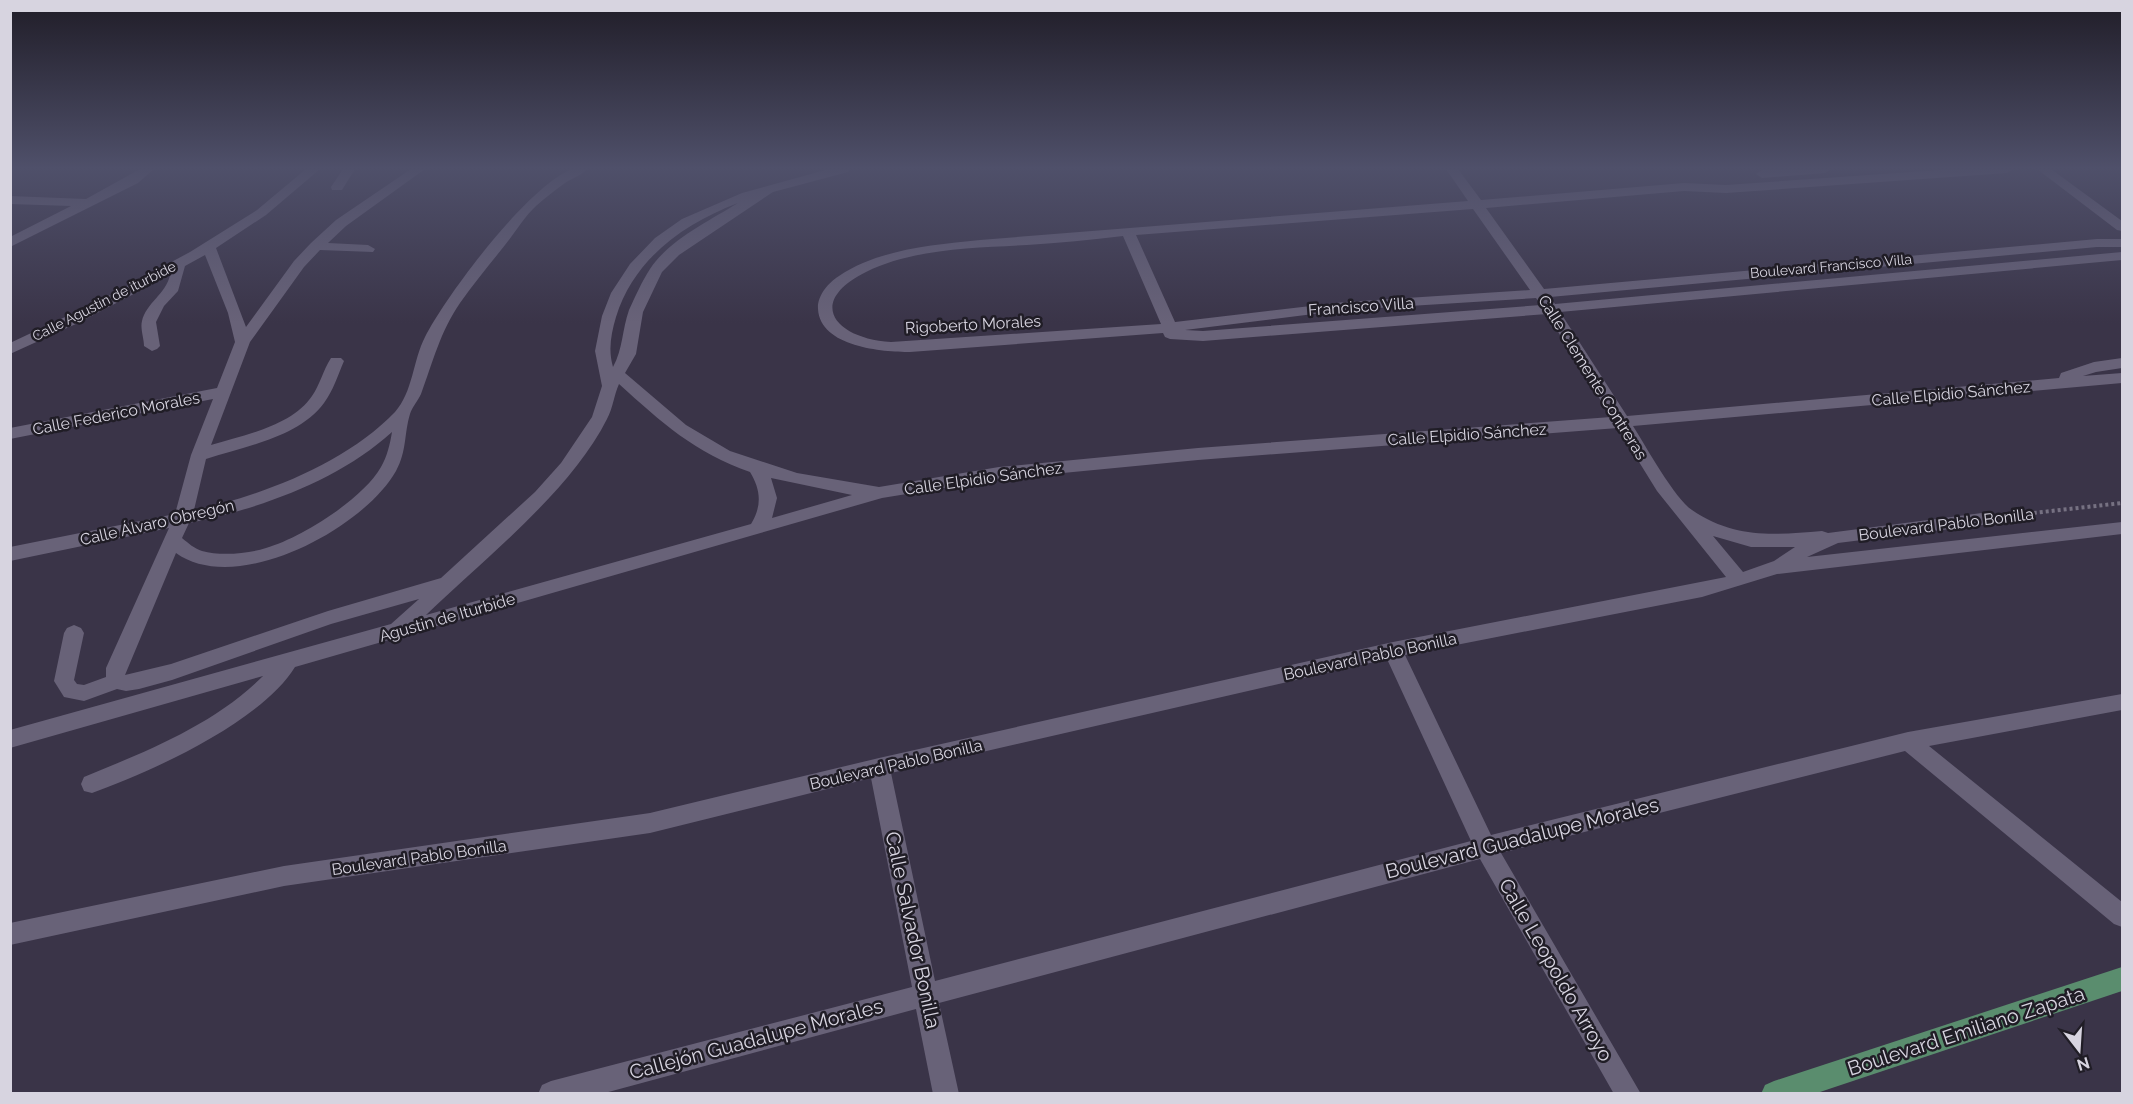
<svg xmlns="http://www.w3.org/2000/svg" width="2133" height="1104" viewBox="0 0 2133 1104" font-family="Raleway,sans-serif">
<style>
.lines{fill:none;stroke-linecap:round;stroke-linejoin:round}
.path{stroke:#767182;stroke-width:4;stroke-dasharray:3 3;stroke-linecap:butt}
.minor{fill:#686278;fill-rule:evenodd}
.major{fill:#5a8d6e;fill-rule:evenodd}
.labels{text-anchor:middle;stroke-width:5;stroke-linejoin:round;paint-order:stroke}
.far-street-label{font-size:14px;fill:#d7d4e0;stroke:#201d26}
.street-label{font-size:16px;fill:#d7d4e0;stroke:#201d26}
.near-street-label{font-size:20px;fill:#d7d4e0;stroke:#201d26}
</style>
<rect width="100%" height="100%" fill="#3a3448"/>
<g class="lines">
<!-- path -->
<path class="path" d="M1998,517L2122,503"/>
<!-- minor -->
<path class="minor" d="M140,169H154L138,183L10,247V237L71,206L10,204V196L86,199Z
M306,169H320L266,215L216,248L246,327L294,261L311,243L336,220L411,169H425L346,226L328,243L368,245L375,249L373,252L320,250L304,267L250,342L211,445C244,435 292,426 312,396C320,385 323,370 331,358H341L344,361C338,375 333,391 324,403C298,438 245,446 206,459L194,510C262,496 346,463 395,412C413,392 413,360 425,337C447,294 527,188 570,170C575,168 582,169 587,169C581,176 572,178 565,183C555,190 545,198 536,206C524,217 515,233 505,245C490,264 474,283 460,303C440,332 433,362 421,394C418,401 412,407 410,414C404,434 407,451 396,471C364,528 237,597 176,553L125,675L171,664L328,611L441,578L535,492L561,463L592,417L602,386L595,351L602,316L611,293L630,264L655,238L682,219L742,193L829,169H850L848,172L773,192L679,255L662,272L643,312L636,354L625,373L686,425L730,451L797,473L879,487L999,467L1198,448L1611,417L1547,314L1203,341L1170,339L1165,337L1163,333L910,352C883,352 820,347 818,309C817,296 828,283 839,276C879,249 933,245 980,240L1468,201L1446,169H1458L1481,200L1684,183L1726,185L1955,169H2013L2007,173L1726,193L1684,191L1486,208L1544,289L2097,239H2122V247H2097L1550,297L1555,304L2122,252V260L1560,312L1627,416L2059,378L2061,373L2094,362L2122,358V368L2096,372L2083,376L2122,373V383L1633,426C1645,445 1675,499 1692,510C1735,539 1773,535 1822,531L1828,533L1982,513L1988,515L1991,519L1988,523L1982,525L1838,543L1807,557L2122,522V534L1777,574L1702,597L1405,655L1491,835L1908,732L2122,694V710L1929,746L2122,902V927L2114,924L1905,751L1501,853L1641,1094H1614L1480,859L939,1003L959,1094H933L916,1009L601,1094H538L542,1085L551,1081L912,987L871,778L650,833L284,886L10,945V923L284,866L650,813L879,758L1393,642L1726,577L1657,491L1618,428L1198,460L999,479L882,498L295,667C261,722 153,771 92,793L84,791L81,784L84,777C147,751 214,725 263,676L10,748V730L391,624L419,599L331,624L172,680L139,689L126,691L117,689L84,701L64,697L54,681L64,633L67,628L74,625L81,628L84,633L74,680L77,684L84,685L106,677V668L169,528L10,561V547L175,514L191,455L213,399L10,439V428L217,388L235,342L228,313L205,255L185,266L178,291L164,306L156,322L160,346L157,349L152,351L144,346C144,339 140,328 142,321C146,303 166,294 170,275L78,323L10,354V343L99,301L190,252L257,210ZM738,203C709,221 669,240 650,269C642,281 635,297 629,310C622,330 623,349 613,367C608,350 611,334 616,317C634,259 683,224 738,203ZM1473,209L1530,290L1345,302L1175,322L1136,235ZM1123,236L1161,324L891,342C837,339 804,303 866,272C914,248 976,248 1027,245C1059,243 1091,240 1123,236ZM1536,298L1541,305L1203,331L1185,330L1345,310ZM619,384C661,422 695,453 750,472C761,490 762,506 751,524L426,615C484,559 571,491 607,419C613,408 614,395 619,384ZM392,432C390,444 387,457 381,467C363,499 301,538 266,548C247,554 220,556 202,551C195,549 188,543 182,538L189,523C259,509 338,481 392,432ZM771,478L852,495L772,518L777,498ZM1713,536L1751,547H1795L1774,561L1743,572ZM1387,659L1471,841L935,981L891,773Z
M343,169H355L342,190H332L331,187Z
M1778,169H1831L1825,173L1762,178L1756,174L1762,170Z
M2037,169H2051L2122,221V231L2117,230Z"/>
<!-- major -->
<path class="major" d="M2122,967V991L1814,1094H1761L1765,1085L1774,1081Z"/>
</g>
<!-- sky -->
<linearGradient id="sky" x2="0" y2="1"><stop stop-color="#201d28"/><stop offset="0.52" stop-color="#4f506a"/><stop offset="1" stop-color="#4f506a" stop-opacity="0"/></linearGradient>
<rect width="2133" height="323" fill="url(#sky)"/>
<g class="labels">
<!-- far-street labels -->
<g class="far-street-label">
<text transform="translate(1831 266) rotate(-5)" y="5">Boulevard Francisco Villa</text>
<text transform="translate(104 301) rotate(-27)" y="5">Calle Agustin de iturbide</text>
</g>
<!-- street labels -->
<g class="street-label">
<text transform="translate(1361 306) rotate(-4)" y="6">Francisco Villa</text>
<text transform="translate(973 324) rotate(-3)" y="6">Rigoberto Morales</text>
<text transform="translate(1593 377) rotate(58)" y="6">Calle Clemente Contreras</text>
<text transform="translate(1951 393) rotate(-5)" y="6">Calle Elpidio Sánchez</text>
<text transform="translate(116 413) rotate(-11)" y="6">Calle Federico Morales</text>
<text transform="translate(1467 434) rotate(-4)" y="6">Calle Elpidio Sánchez</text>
<text transform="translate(983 478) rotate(-8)" y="6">Calle Elpidio Sánchez</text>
<text transform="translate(157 522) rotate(-13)" y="6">Calle Álvaro Obregón</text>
<text transform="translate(1946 524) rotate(-7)" y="6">Boulevard Pablo Bonilla</text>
<text transform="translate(447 617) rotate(-16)" y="6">Agustin de Iturbide</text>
<text transform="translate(1370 656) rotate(-12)" y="6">Boulevard Pablo Bonilla</text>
<text transform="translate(896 764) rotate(-13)" y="6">Boulevard Pablo Bonilla</text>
<text transform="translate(419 857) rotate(-8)" y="6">Boulevard Pablo Bonilla</text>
</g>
<!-- near-street labels -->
<g class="near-street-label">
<text transform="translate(1522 838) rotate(-14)" y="7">Boulevard Guadalupe Morales</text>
<text transform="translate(913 930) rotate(78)" y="7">Calle Salvador Bonilla</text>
<text transform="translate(1556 970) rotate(60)" y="7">Calle Leopoldo Arroyo</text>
<text transform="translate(1966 1031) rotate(-18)" y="7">Boulevard Emiliano Zapata</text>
<text transform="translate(756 1039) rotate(-15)" y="7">Callejón Guadalupe Morales</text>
</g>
</g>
<!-- border -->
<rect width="2133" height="1104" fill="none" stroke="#d7d4e0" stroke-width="24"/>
<!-- north arrow -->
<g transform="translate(2079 1050) rotate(163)" stroke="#201d26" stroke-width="4.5" paint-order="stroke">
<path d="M0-4.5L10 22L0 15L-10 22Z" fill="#d7d4e0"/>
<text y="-9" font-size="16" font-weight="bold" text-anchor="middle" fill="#d7d4e0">N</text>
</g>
</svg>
